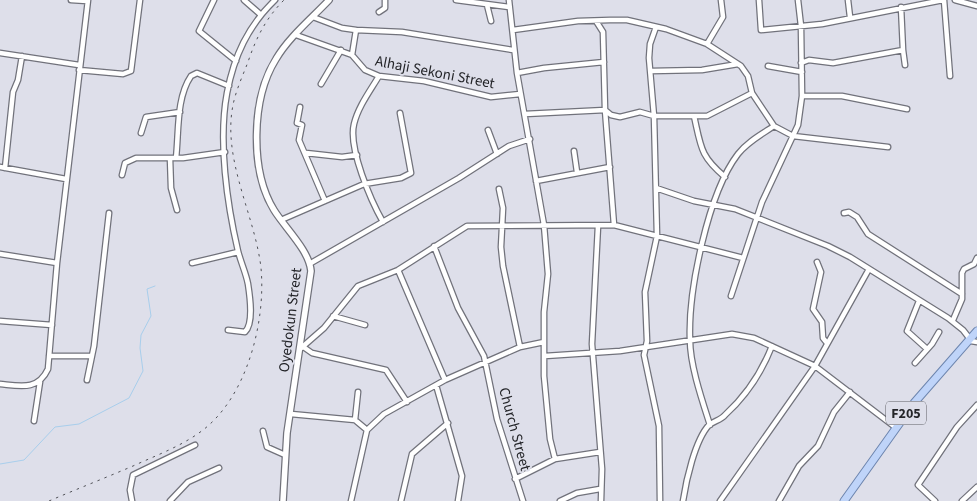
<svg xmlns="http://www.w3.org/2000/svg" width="977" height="501" viewBox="0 0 977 501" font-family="'Source Sans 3',sans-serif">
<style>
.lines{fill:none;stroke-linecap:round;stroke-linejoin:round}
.stream{stroke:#a8ceec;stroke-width:1}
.minor-casing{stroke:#71727b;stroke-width:7}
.tertiary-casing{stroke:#71727b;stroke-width:8}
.primary-casing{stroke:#6d85ae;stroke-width:9}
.minor{stroke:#fff;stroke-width:4.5}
.tertiary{stroke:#fff;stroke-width:5.5}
.primary{stroke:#bfd4f9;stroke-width:7}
.rail{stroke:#515258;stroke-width:1;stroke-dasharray:2.5 5;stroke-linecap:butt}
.labels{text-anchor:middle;stroke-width:4;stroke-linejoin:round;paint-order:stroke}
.shield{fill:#dedfea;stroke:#5c5d63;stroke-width:1}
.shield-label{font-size:14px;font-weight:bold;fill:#242529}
.street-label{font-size:15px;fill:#242529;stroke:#dedfea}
</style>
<rect width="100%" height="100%" fill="#dedfea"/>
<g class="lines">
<!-- stream -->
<path class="stream" d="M0,464L24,460L55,427L79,424L129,398L143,371L140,348L141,335L151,316L147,289L155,286"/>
<!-- minor casing -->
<g class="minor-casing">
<path id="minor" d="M71,0L87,1
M214,0L199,31L236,61
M244,0L260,14
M456,0L509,7
M509,0L517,73L544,225L548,274L544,312V376L550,439L555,459
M759,0L761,30L822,24L943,0
M848,0L850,17
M944,0L950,76
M955,0L977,6
M487,5L491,21
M379,12L385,8V0
M313,17L342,28L356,30L402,32L513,50
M596,21L603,32L605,110L614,225
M656,27L650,44L649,58L654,116L657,236L645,292L647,341L644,355L659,426L660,501
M513,30L578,21L610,20H627L666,29L707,44L741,66L748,76L752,93L774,126L793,136L888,147
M296,35L352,55L365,70L379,76L424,81L491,97L520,94
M707,44L723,17L721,0
M903,50L905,65
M0,53L79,65
M352,55L356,30
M801,63L809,60L833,63L903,50L901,7
M768,66L802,72
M79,70L123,74L131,71L140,0
M651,71L702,70L738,64
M517,73L544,68L604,62
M379,76C370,91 358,107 354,124C348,148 371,201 383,222
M321,84L341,50
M802,96H842L907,109
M300,107L297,123L302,125L299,140L325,201
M525,114L605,110L611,115L620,117L640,112L654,116H707L752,93
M694,116C701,147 700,156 725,177
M488,130L497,154
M141,133L146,117L180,112
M574,151L577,172
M306,153L342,157L357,155
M170,158L171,188L177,210
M176,158C179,132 176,98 191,76L197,73L229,86
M0,167L66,179
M5,168L13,92L18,80L22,56
M122,175L125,163L136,158H183L225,152
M536,181L610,167
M656,188L694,201L735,209L828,246L850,257L948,318L963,330L970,339
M499,189L503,208L501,247L503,266L520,347
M844,213L849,212L857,217L868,234L962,294
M281,220L364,184L401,178L411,173L400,113
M598,226L592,344L602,469L601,501
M434,246L458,308L484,356L497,419L523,501
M0,254L57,263
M817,262L821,272L813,309L822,322L823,338L827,343
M192,263L238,252
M311,263L459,178L509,146L530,139
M398,270L445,380
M731,296L762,202L798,125L802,96L801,26L798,0
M919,301L907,331L927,349
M333,316L365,325
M953,320L962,299V273L964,269L974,264L977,258
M0,321L52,325
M228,330L245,332C254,323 250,297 248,284C246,273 241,263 238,251C227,204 218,141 227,93C234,56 248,26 275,0
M971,341L977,342
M302,346L312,353L386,370L407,402
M300,349L324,328L358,286L398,270L467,226L614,225L743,258
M49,356H91
M545,356L620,351L732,334L754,338L815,366L895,427
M915,363L932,344L939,332
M87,380L94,346L109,213
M0,384C20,386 38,391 48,369L57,263L88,0
M436,385L462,476L458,501
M291,414L355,420L367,430
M355,420L358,392
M34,421L40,382
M710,425C702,400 690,365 690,340C688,291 708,193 738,154C747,142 762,134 774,126
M263,431L267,447L285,455
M515,479L555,459L600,452
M132,501L130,490L133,475L195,445
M170,501L188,482L219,468
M351,501L367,430L384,414L445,380L520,347L544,342
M401,501L412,454L448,423
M560,501L577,493L600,489
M683,501C686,481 695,440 709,425C714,421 721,420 725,415C747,395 761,374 772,346
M720,501L815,366L869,269
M779,501L799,466L818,446L834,412L850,392
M935,501L918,485L957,427L977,405
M962,501L977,487"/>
</g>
<!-- tertiary casing -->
<g class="tertiary-casing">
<path id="tertiary" d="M283,501L287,433L311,271C309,250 285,228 274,210C250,171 251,99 276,59C289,37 311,19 329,0"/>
</g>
<!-- primary casing -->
<g class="primary-casing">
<path id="primary" d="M844,501L914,403L977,331"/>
</g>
<!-- minor -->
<use href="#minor" class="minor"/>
<!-- tertiary -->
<use href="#tertiary" class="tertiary"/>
<!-- primary -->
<use href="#primary" class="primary"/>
<!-- rail -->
<path class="rail" d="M49,501C77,489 105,478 133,466C157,455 182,446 203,430C247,396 266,322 261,268C255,215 222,160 233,105C236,90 243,75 248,62C256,38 266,18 284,0"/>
</g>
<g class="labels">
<!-- shield labels -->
<rect class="shield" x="886" y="401.5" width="40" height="23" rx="4"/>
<g class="shield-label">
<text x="906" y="418">F205</text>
</g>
<!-- street labels -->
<g class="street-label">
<text transform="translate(435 72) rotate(11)" y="5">Alhaji Sekoni Street</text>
<text transform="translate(290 320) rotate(-83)" y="5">Oyedokun Street</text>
<text transform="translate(515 429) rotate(75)" y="5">Church Street</text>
</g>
</g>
</svg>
